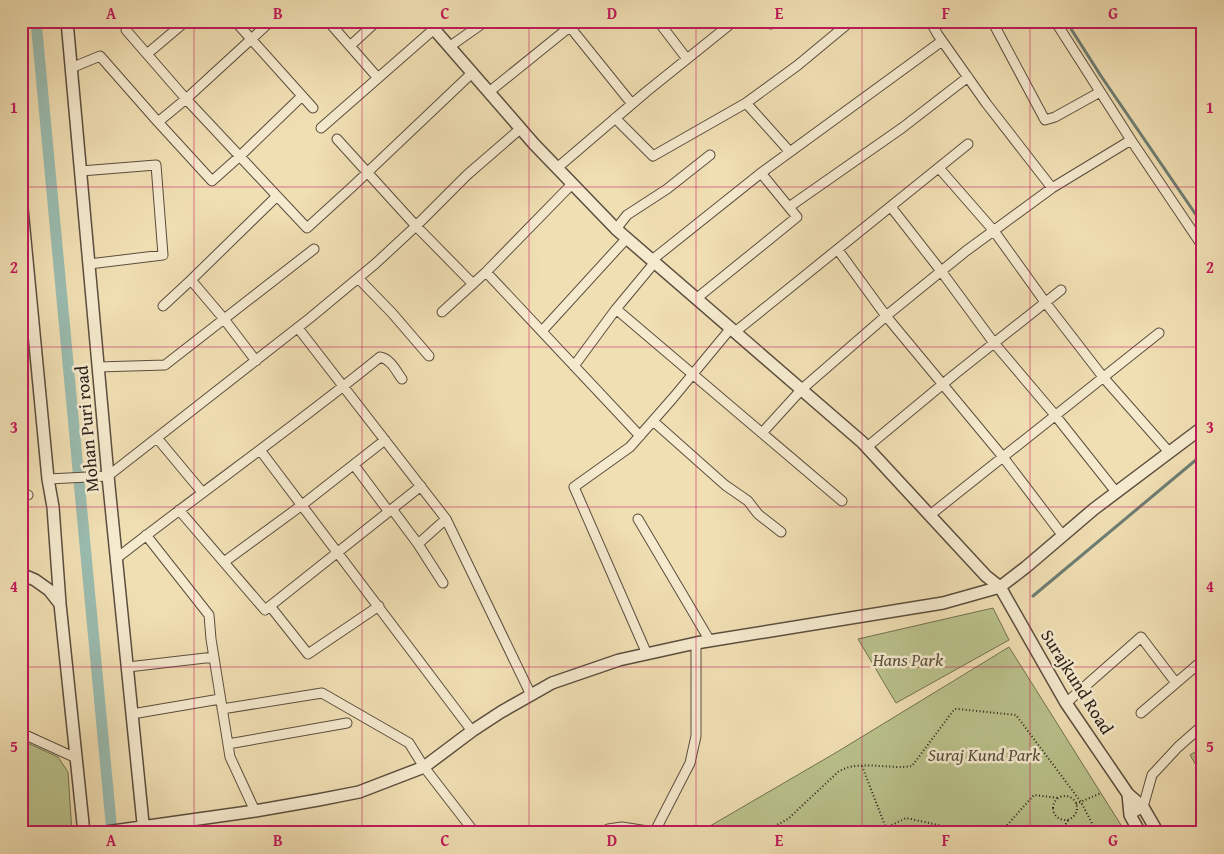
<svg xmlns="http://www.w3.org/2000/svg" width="1224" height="854" viewBox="0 0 1224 854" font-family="'Gentium Book Plus',serif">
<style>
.green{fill:#bac28c;stroke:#727052}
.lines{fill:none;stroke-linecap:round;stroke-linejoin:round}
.stream{stroke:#6d7d73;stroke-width:3}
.canal{stroke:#9abcb0;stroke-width:11}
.minor-casing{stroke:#5b4e3f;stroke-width:11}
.tertiary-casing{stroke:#5b4e3f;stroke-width:14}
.path{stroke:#291e18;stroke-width:2;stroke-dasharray:1 2.5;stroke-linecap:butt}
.minor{stroke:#f5eace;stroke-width:9}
.tertiary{stroke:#f5eace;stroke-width:11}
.grid{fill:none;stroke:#c2185b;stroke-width:1;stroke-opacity:0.55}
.labels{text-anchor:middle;stroke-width:5;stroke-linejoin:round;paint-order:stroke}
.street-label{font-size:18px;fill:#291e18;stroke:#f5eace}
.park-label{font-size:18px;font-style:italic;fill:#544f3b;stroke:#f5eace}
.neatline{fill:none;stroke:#c2185b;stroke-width:2}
.grid-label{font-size:16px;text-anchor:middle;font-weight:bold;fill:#c2185b}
</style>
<rect width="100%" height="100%" fill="#f0dfb3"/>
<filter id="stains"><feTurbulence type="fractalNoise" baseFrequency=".004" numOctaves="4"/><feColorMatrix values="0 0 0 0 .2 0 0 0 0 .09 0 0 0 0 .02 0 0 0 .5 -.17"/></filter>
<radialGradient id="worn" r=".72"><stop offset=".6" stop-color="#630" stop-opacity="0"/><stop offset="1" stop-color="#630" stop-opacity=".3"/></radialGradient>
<!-- green -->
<path class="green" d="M993,608L1009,640L896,703L858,639Z
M1009,647L1126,833H698L837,752Z
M21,740L58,757L68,772L72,833H21Z
M1203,747V777L1190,755Z"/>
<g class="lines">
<!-- stream -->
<path class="stream" d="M1066,21L1101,76L1203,225
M1033,596L1203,454"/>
<!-- canal -->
<path class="canal" d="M36,21L112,833"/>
<!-- minor casing -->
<g class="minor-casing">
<path id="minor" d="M235,21L313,108
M271,21L186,99L158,122L212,181L240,156L302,96
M328,21L378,78
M658,21L687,59
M769,21L771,24
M930,21L938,35L986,103L1052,188
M992,21L1045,120L1055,117L1100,92
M1055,21L1131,140L1203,247
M570,27L632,104
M126,30L186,99L307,228L352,187L472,73
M350,46L377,21
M449,47L486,21
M147,54L186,21
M71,68L100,56L158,122
M489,92L577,21
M746,103L790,152
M615,118L653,156L746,103L798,65L851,21
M321,128L434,29
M337,139L416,226L473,284
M557,168L646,92L728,26
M939,168L994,231L1045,302L1103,377L1169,452
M81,171L156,165L163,255L89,264
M789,207L902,128L968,77
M891,207L941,271L994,343L1055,415L1116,492
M616,229L627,215L667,189L710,155
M838,250L886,316L1003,457L1063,536
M652,260L761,173L942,41
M486,272L640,436
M358,278L392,313L429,356
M697,298L797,217L761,173
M163,306L191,280
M616,309L842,501
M442,312L486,272L572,184
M298,328L446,519L531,695
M542,331L627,238
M735,332L968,144
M256,361L224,319L191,280L277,196
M574,366L616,309L655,262
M98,367L165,365L314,249
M653,421L725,485L748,501L758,514L781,532
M762,433L802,389L886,316L966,251L1052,188L1131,140
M157,438L202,492
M867,447L955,374L1061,290
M260,450L472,731
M354,465L389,512
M48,479L108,476L310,318L375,264L416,226L467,175L520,129
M21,492L28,495
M392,509L418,544L446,519
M179,510L265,610L421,486
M930,515L1159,333
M638,519L710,641
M146,535L209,615L211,639L230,757L255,811
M418,544L443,583
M117,558C204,490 294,427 380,357C391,359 396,371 402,379
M224,562L302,505L385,440
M270,606L308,654L379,606
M647,654L574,487L630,447L673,398L731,328
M128,667L214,657
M1066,703L1141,637L1176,683
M222,709L322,693L409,743L424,767L475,833
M1141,713L1203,660
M132,714L220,699
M21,733L76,758
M228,744L347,723
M1130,815L1143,807L1152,775L1178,747L1203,725
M605,833L608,829L622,827L654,832
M654,833L690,763L696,736V643"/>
</g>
<!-- tertiary casing -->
<g class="tertiary-casing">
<path id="tertiary" d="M67,21L108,476L144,833
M427,21L534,144L616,229L862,442L986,576L1000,587L1066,703L1128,794L1143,807L1158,833
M21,198L48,479L53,507L60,604
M21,574L35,580L49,590L60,604L84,833
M1128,794L1130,815L1140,833
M99,833L255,811L318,800L359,792L424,767L472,731L501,712L552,683L619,660L696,643L943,603L1000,587L1026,567L1094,509L1203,427"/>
</g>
<!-- path -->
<path class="path" d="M1203,762V763
M862,766L886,828
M1053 808a12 12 0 1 1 24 0a12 12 0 1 1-24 0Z
M1076,804L1101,793
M762,833L788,819L838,772C857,759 890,770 912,766L953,711L955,709H958L1016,715L1081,802L1097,833
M876,833L906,818L974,833
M1000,833L1034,795L1059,798
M1060,833L1069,819"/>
<!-- minor -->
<use href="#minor" class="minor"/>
<!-- tertiary -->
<use href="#tertiary" class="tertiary"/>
</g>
<!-- grid -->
<path class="grid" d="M194,21V833M362,21V833M529,21V833M696,21V833M862,21V833M1030,21V833M21,187H1203M21,347H1203M21,507H1203M21,667H1203"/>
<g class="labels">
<!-- street labels -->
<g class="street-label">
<text transform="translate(87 429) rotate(-95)" y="6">Mohan Puri road</text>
<text transform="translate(1077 682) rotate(58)" y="6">Surajkund Road</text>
</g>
<!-- park labels -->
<g class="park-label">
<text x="908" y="666">Hans Park</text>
<text x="984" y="761">Suraj Kund Park</text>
</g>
</g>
<!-- margin -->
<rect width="1224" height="854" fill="none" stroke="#f0dfb3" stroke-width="55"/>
<rect x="28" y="28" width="1168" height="798" class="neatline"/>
<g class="grid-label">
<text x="111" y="19">A</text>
<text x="278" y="19">B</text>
<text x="445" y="19">C</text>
<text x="612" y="19">D</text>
<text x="779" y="19">E</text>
<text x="946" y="19">F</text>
<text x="1113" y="19">G</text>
<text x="14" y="113">1</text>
<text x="1210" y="113">1</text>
<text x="14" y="273">2</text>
<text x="1210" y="273">2</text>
<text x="14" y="433">3</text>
<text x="1210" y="433">3</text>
<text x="14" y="592">4</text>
<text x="1210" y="592">4</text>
<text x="14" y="752">5</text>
<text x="1210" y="752">5</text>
<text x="111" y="846">A</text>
<text x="278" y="846">B</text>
<text x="445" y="846">C</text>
<text x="612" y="846">D</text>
<text x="779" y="846">E</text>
<text x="946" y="846">F</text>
<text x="1113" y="846">G</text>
</g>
<rect width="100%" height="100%" filter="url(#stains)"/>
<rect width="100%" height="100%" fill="url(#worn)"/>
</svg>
